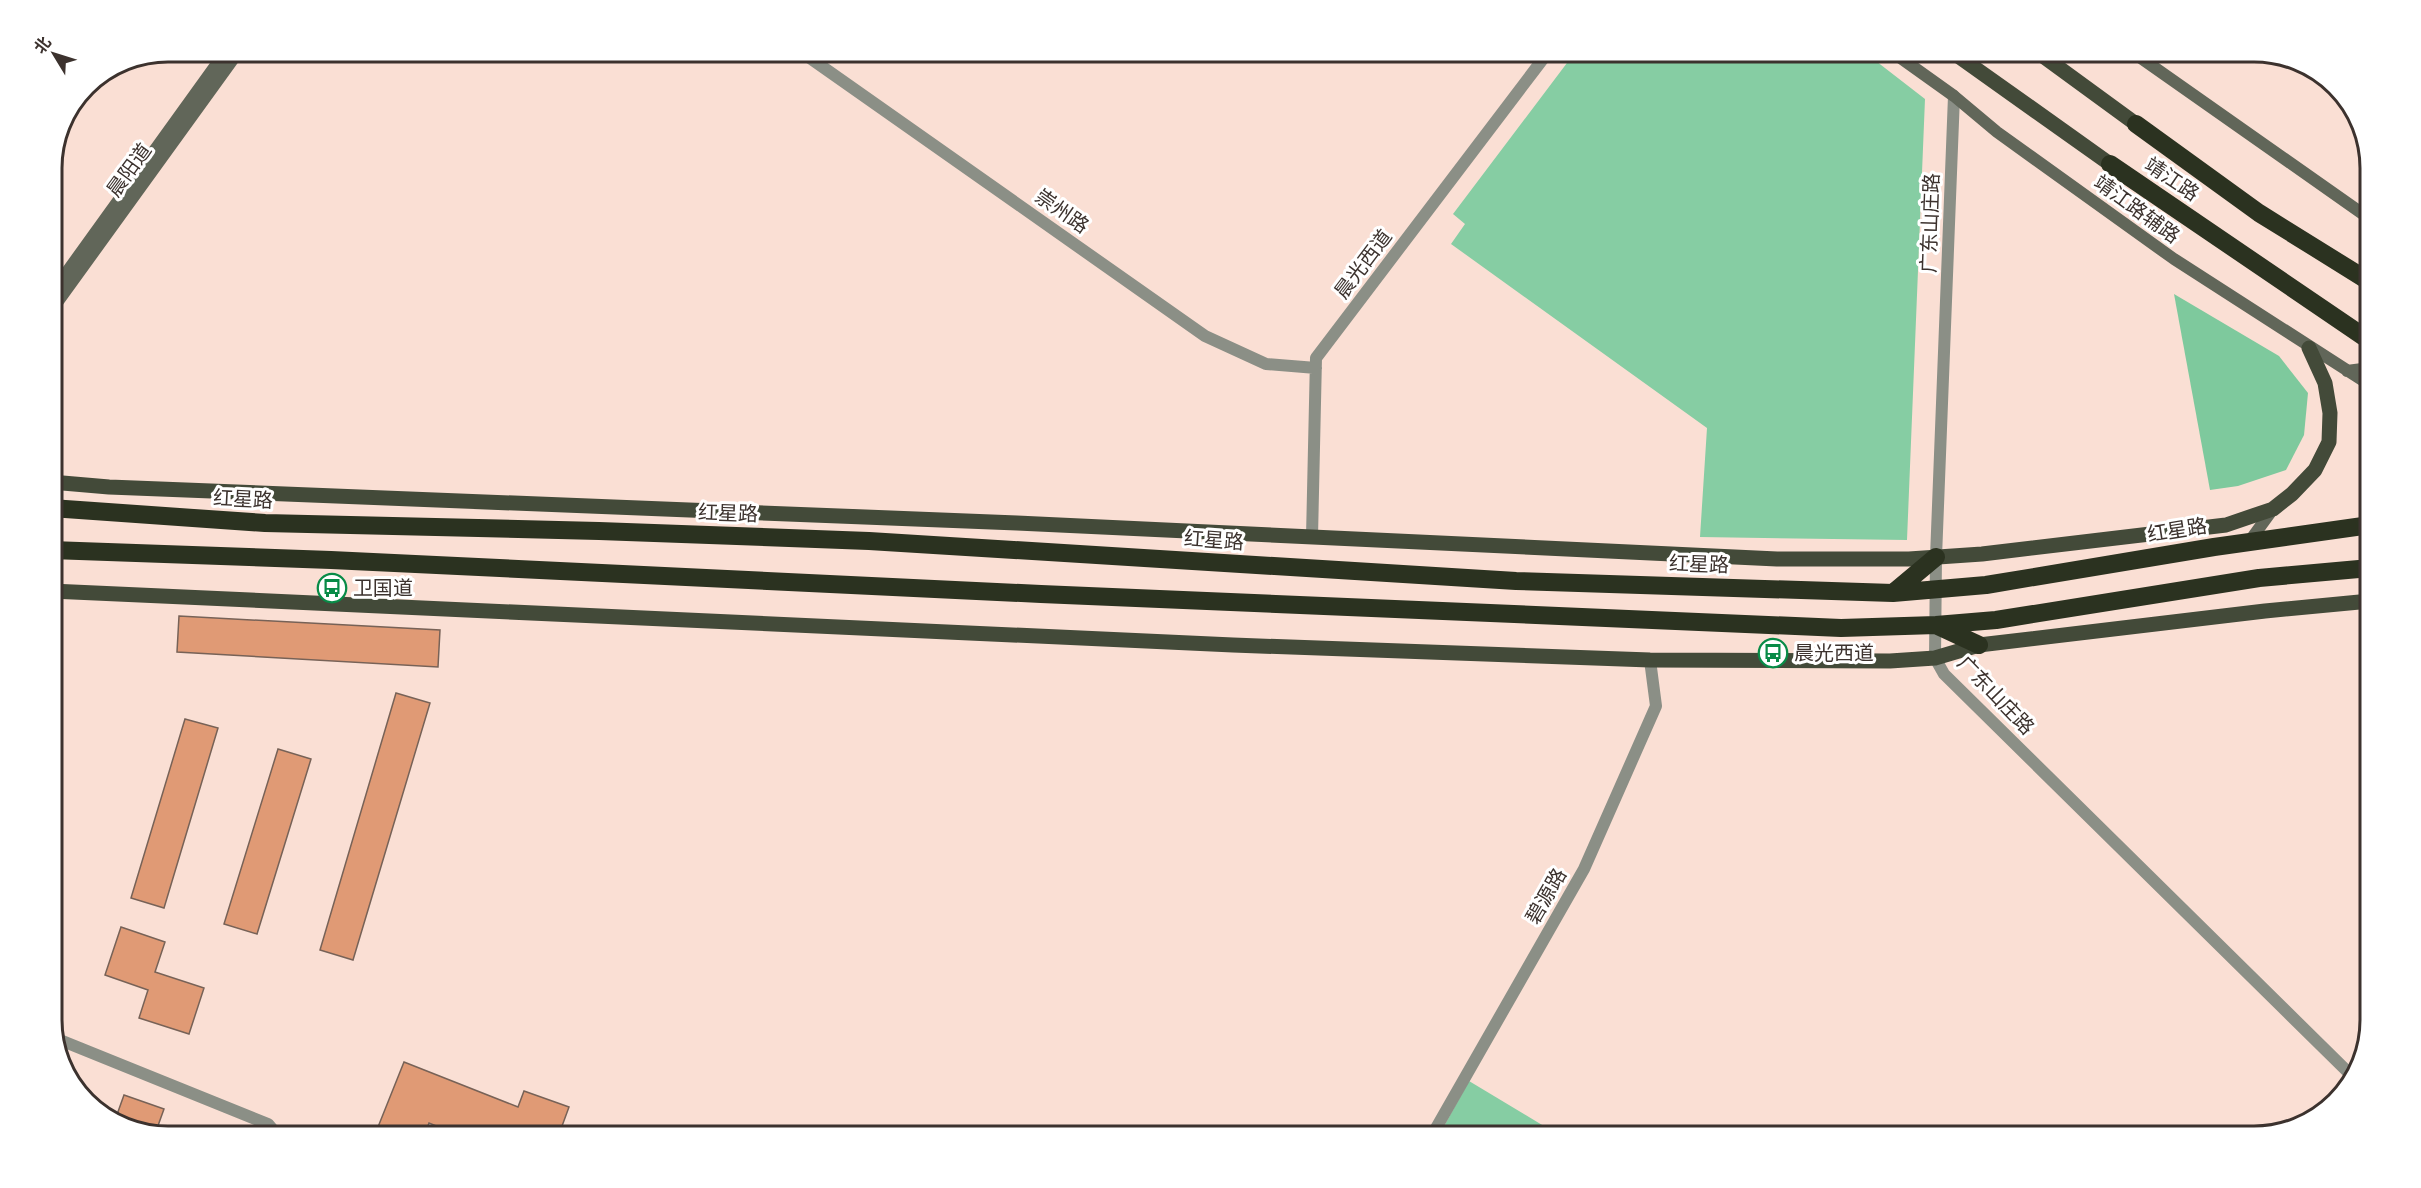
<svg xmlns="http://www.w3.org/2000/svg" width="2421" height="1188" viewBox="0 0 2421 1188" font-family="Inter,'Noto Sans SC',sans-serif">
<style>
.green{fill:#86cda3}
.forest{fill:#7ec99d}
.building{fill:#e09a75;stroke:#776257;stroke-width:1.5}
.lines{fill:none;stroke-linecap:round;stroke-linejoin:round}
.street{stroke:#8b8f86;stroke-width:12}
.secondary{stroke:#616659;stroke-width:12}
.primary{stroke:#434a39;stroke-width:15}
.highway{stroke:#2b3220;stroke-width:18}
.labels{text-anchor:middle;stroke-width:6;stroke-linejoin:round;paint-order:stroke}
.street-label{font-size:20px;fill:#3c322e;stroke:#fff}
.poi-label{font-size:20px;fill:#3c322e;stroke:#fff;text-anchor:start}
.rim{fill:none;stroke:#3c322e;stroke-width:3}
</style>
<rect width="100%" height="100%" fill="#fadfd4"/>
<!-- green -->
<path class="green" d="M1576,51H1863L1925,99L1907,540L1700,537L1707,428L1451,244L1465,224L1453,214Z
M1469,1081L1562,1137H1438Z"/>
<!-- forest -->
<path class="forest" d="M2174,294L2279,356L2308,393L2304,435L2286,470L2238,486L2210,490Z"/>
<!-- building -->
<path class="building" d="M179,616L440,630L438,667L177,652Z
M396,693L430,703L353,960L320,950Z
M185,719L218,728L164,908L131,898Z
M278,749L311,759L257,934L224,924Z
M121,927L165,942L155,972L204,988L189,1034L139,1018L148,990L105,975Z
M404,1062L518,1107L524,1091L569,1107L558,1137H463L429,1123L424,1137H374Z
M124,1095L164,1109L155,1134L114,1123Z"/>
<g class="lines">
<!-- street -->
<path class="street" d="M800,51L1205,336L1266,364L1316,368
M1954,96L1936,557L1935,658L1944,674L2353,1077
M1312,537L1316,358L1549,51
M55,1038L268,1124L279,1137
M1431,1137L1584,869L1656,706L1650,660"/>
<!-- secondary -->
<path class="secondary" d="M1891,51L1954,96L1997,132L2174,259L2370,385
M2131,51L2370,219
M51,294L226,51
M51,311L239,51
M2347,371L2370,368
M2249,542L2273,509"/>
<!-- primary -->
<path class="primary" d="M1951,51L2110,164
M2036,51L2136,124
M51,482L109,487L1017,523L1777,559H1909L1982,554L2226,525L2273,509L2292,494L2315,470L2329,442L2330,413L2325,383L2309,348
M51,591L1233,645L1650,660L1890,661L1935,658L1979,645L2265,611L2370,601"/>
<!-- highway -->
<path class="highway" d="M2136,124L2259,213L2370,282
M2110,164L2370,341
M51,508L265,523L599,531L869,541L1516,581L1893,593L1986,585L2214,547L2370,525
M51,550L331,560L1041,594L1841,628L1936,625L1996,620L2259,578L2370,568
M1893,593L1936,557
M1938,626L1979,645"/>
</g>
<!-- icons -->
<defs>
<g id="bus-ring" transform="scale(1.5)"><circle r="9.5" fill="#fff" stroke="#088b47" stroke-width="1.5"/><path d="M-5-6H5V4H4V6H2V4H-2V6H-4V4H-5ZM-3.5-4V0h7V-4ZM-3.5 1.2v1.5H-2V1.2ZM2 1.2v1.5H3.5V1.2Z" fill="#088b47"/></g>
</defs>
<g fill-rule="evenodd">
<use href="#bus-ring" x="332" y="588"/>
<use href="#bus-ring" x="1773" y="653"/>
</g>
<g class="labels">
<!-- street labels -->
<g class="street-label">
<text transform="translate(129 170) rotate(-54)" y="7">晨阳道</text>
<text transform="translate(2172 179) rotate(34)" y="7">靖江路</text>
<text transform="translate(2137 209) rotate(36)" y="7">靖江路辅路</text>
<text transform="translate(1062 211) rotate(35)" y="7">崇州路</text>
<text transform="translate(1930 223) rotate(-88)" y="7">广东山庄路</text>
<text transform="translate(1363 264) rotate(-53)" y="7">晨光西道</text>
<text transform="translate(243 499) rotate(3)" y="7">红星路</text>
<text transform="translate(728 513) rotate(2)" y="7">红星路</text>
<text transform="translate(2177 530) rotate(-9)" y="7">红星路</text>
<text transform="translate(1214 540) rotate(4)" y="7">红星路</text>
<text transform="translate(1699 564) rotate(2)" y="7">红星路</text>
<text transform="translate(1996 695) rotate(46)" y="7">广东山庄路</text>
<text transform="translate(1546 896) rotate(-60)" y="7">碧源路</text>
</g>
<!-- poi labels -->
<g class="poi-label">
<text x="353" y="595">卫国道</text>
<text x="1794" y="660">晨光西道</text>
</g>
</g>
<!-- crop -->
<path d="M0 0H2421V1188H0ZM168 62H2254A106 106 0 0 1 2360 168V1020A106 106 0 0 1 2254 1126H168A106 106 0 0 1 62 1020V168A106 106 0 0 1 168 62Z" fill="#fff" fill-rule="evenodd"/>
<path class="rim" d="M168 62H2254A106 106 0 0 1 2360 168V1020A106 106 0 0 1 2254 1126H168A106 106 0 0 1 62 1020V168A106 106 0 0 1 168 62Z"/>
<!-- north arrow -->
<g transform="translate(54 54) rotate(308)" stroke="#ffffff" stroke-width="4.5" paint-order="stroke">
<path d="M0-4.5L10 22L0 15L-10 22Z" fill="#3c322e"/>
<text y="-9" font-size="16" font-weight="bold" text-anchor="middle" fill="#3c322e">北</text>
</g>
</svg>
